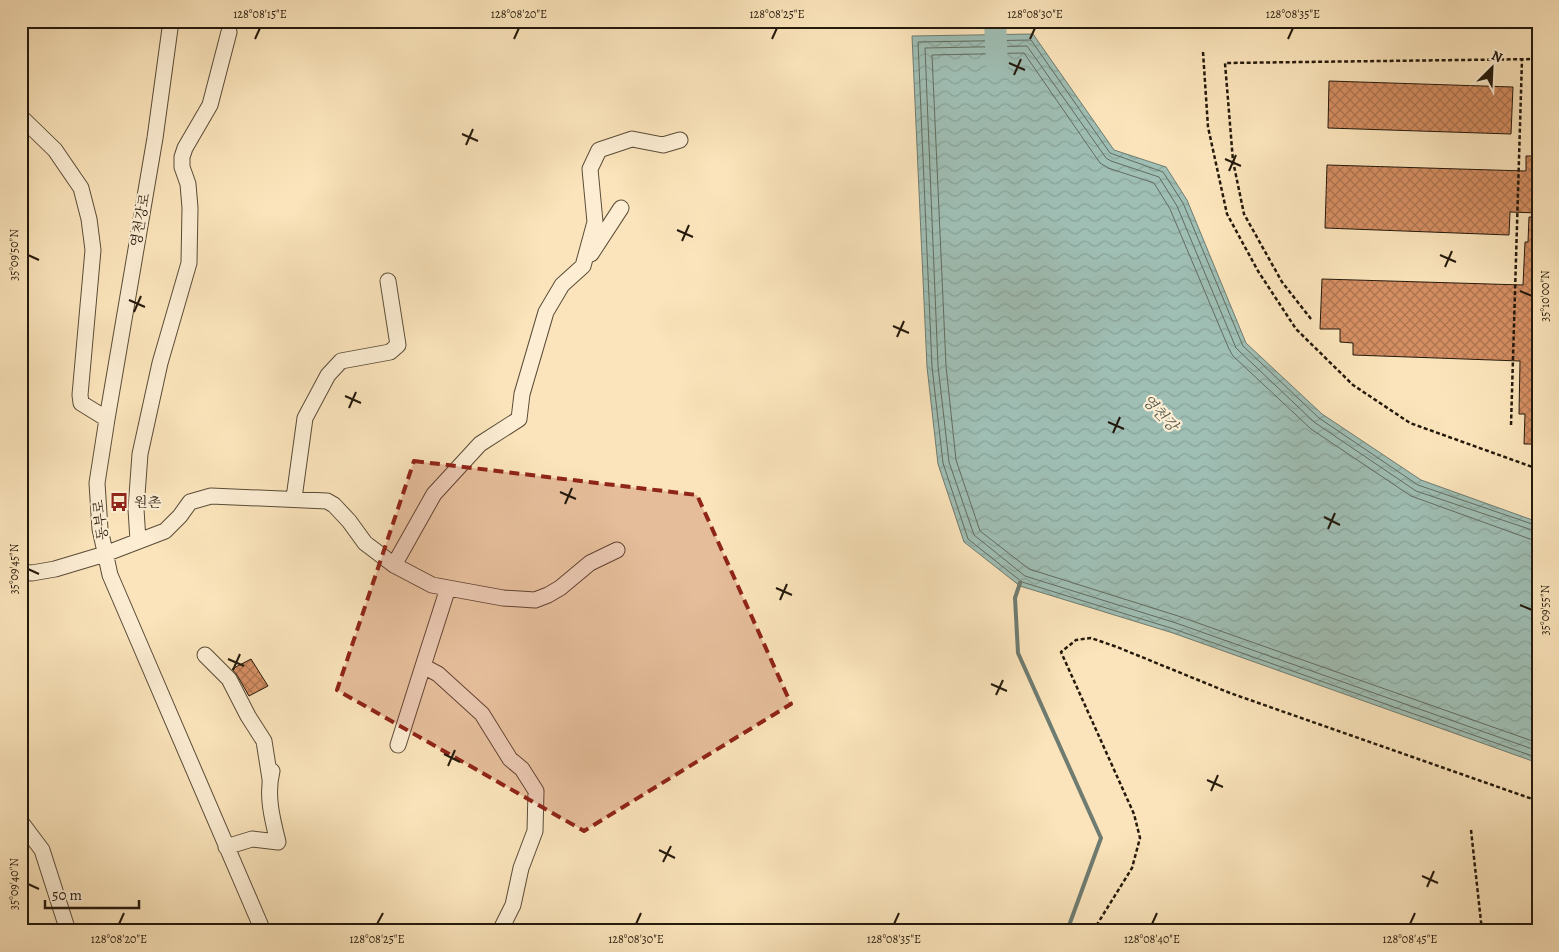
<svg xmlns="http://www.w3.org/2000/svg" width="1559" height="952" viewBox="0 0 1559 952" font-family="Alegreya,'Noto Serif KR',serif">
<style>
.water{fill:url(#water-waves);stroke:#6e7c71}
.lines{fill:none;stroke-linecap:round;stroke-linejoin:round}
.shore{stroke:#626c60;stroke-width:1}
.stream{stroke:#6e7c71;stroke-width:4}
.river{stroke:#9fbeb4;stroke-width:22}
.building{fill:url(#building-cross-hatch);stroke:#24190c}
.minor-casing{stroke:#5a4c38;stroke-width:17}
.path{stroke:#24190c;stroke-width:2.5;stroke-dasharray:4 2.5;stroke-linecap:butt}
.minor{stroke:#fcedd3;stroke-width:15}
.marked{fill:#8f2418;fill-opacity:0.2;stroke:#8f2418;stroke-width:4;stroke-dasharray:10 6;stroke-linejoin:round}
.ticks{fill:none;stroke:#24190c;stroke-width:2}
.labels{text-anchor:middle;stroke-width:4.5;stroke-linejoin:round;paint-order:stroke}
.street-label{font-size:14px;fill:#24190c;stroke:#fcedd3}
.poi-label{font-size:14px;fill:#24190c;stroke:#fcedd3;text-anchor:start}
.water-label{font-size:15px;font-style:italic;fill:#4f5347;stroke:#fcedd3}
.neatline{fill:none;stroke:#24190c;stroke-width:2}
.ticks-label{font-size:12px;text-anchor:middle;fill:#24190c}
</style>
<defs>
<pattern id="water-waves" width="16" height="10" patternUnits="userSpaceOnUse" patternTransform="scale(1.25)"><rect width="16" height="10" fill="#9fbeb4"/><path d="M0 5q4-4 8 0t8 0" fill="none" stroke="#89a39a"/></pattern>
<pattern id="building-cross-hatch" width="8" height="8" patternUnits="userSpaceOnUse" patternTransform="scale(1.25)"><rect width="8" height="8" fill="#d68f63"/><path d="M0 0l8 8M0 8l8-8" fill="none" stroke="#ad7450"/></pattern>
</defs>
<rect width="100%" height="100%" fill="#fbe4bb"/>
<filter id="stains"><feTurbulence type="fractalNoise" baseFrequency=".004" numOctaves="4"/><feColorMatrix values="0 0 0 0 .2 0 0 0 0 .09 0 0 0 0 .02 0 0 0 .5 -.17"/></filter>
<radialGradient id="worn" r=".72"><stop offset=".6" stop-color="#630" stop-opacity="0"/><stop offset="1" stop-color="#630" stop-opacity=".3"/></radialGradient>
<!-- water -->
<path class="water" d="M1033,34L1114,150L1166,167L1187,200L1246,343L1322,414L1421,480L1538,522V763L1173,633L1020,586L964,542L938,464L927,367L912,36Z"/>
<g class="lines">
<!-- shore -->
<path class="shore" d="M1538,526L1418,485L1319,418L1243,346L1183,203L1163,172L1110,153L1031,40L918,42L932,367L943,463L968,539L1022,582L1174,629L1538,758
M1538,532L1416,491L1314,422L1236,348L1177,206L1159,177L1111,161L1106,158L1027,46L925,48L938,366L949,462L974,535L1025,576L1176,623L1538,751
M1538,540L1530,539L1411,496L1311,429L1233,356L1229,349L1170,209L1154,183L1108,168L1100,163L1024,53L932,55L946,366L956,460L980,531L1029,569L1178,616L1538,743"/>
<!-- stream -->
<path class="stream" d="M1020,583L1015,598L1018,653L1101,838L1067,931"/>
<!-- river -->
<path class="river" d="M995,21L997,64"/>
</g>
<!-- building -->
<path class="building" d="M1329,81L1513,87L1511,134L1328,128Z
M1526,156H1538V213L1510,212L1509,235L1325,228L1327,165L1526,171Z
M1529,217H1538V444H1524L1525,414H1519L1520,361L1353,355V343L1340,342V329H1320L1322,279L1523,285L1525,242H1528Z
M251,659L268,686L249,696L237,675L232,669Z"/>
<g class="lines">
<!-- minor casing -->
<g class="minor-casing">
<path id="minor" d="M21,117L55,150L81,188L89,219L93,250L80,395L81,403L107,419L97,483L100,529L110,575L263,931
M591,254L621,208
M107,419L155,138L171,21
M294,498L305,418L328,375L341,361L390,352L398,345L388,281
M138,541L136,509L140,454L160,363L189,263L190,208L188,184L182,167V157L185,148L210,105L229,32
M394,565L434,494L480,444L519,419L522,394L546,312L562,285L583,266L595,222L590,169L599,150L632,139L663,145L680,140
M21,572L32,573L55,569L105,554L165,531L180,516L190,502L211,496L327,501L334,505L349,521L365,543L394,565L432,585L503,598L535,600L548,595L560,588L590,563L617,550
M448,588L423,666L438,674L482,714L510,759L522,769L536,791L535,831L521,868L513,905L500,931
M205,655L229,679L248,716L264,741L270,779
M398,745L423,666
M21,822L42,850L68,931
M226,847L252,839L278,842C272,818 266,795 272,771"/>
</g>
<!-- path -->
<path class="path" d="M1203,52L1208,127L1227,214L1258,271L1296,329L1353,385L1410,423L1538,469
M1311,319L1282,282L1244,214L1233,161L1225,63L1538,59
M1511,425L1522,59
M1471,830L1482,931
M1093,931L1132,868L1140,838L1134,814L1061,652L1076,640L1091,638L1117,647L1230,693L1538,801"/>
<!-- minor -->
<use href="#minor" class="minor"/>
</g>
<!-- marked area -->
<path class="marked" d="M414,461L697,495L791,704L584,831L337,690Z"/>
<!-- ticks -->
<path class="ticks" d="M255,39L260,28M514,39L519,28M772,39L777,28M1030,39L1035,28M1288,39L1293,28M1009,63L1025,70M1014,75L1021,59M462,134L478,141M466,145L473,129M1225,159L1241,166M1229,171L1236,155M677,230L693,237M682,241L689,225M28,255L39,260M1440,255L1456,262M1445,267L1452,251M1520,291L1532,296M129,300L145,307M134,312L141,296M893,326L909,333M897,337L904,321M345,396L361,403M349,408L356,392M1108,422L1124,429M1113,433L1120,417M560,492L576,499M565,504L572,488M1324,517L1340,525M1328,529L1335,513M28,569L39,574M776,588L792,595M780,600L787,584M1520,605L1532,610M228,659L244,666M233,670L240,654M991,684L1007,691M996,695L1003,680M444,754L460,762M448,766L455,750M1207,780L1223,787M1211,791L1218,775M659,850L675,858M663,862L671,846M1422,876L1438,883M28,884L39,889M1427,887L1434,871M119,924L124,913M377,924L383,913M636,924L641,913M894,924L899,913M1152,924L1157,913M1410,924L1415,913"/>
<!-- icons -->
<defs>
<g id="bus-bare" transform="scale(1.5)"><path d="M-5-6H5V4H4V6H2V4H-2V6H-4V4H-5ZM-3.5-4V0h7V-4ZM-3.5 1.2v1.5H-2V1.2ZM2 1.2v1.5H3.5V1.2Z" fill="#8f2418" stroke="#fcedd3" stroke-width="2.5" paint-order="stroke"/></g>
</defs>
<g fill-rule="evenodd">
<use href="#bus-bare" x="119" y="502"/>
</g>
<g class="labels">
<!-- street labels -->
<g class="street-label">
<text transform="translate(140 220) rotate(-80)" y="5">영천강로</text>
<text transform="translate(100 520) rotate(-97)" y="5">동부로</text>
</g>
<!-- poi labels -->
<g class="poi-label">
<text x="134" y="507">원촌</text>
</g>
<!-- water labels -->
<g class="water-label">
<text transform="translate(1160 413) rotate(46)" y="5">영천강</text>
</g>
</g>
<!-- margin -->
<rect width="1559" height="952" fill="none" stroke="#fbe4bb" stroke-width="55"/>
<!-- north arrow -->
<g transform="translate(1492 68) rotate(24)" stroke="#fcedd3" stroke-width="4" paint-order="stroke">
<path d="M0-4L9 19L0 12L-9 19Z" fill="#24190c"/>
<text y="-8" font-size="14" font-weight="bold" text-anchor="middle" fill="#24190c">N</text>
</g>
<!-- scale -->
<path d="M45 900v8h94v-8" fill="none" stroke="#24190c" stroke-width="2.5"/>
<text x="52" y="900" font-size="15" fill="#24190c" stroke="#fcedd3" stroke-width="4" paint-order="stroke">50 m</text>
<rect x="28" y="28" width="1504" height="896" class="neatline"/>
<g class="ticks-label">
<text x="260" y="18">128°08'15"E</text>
<text x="519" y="18">128°08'20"E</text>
<text x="777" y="18">128°08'25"E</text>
<text x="1035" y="18">128°08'30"E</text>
<text x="1293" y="18">128°08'35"E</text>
<text transform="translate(14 255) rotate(-90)" y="4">35°09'50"N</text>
<text transform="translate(1545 296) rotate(-90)" y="4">35°10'00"N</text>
<text transform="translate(14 569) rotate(-90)" y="4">35°09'45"N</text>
<text transform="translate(1545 610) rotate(-90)" y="4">35°09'55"N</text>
<text transform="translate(14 884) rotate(-90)" y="4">35°09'40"N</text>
<text x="119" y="943">128°08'20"E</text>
<text x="377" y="943">128°08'25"E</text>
<text x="636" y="943">128°08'30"E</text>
<text x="894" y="943">128°08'35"E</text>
<text x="1152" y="943">128°08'40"E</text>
<text x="1410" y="943">128°08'45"E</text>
</g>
<rect width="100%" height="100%" filter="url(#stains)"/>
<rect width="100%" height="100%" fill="url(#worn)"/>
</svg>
